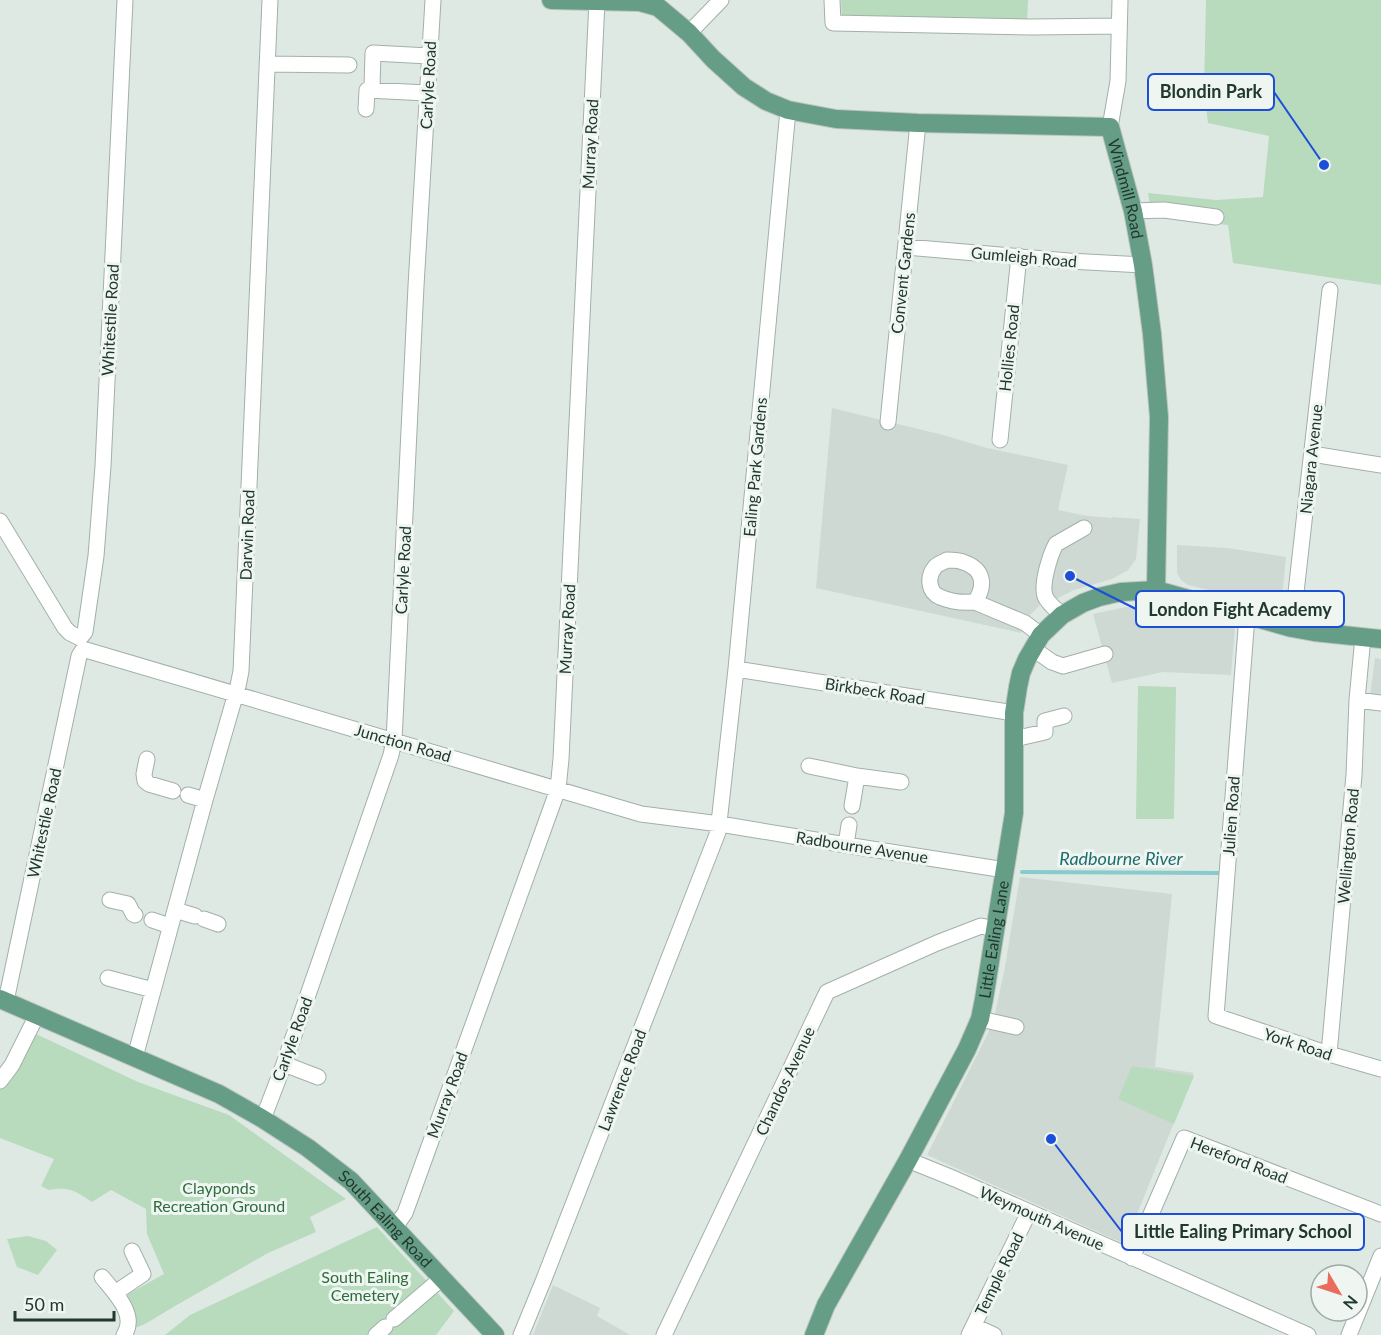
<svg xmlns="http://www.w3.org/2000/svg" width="1381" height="1335" viewBox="0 0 1381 1335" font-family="Lato,sans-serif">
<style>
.built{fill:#cdd9d2}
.green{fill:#b8dabd}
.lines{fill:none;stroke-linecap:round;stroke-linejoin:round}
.stream{stroke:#89cbcc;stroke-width:4}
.minor-casing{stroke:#a2b0a9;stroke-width:17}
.major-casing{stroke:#bcc3c1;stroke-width:20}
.minor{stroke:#fff;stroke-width:15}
.major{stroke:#659d87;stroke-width:18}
.labels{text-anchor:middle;stroke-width:6;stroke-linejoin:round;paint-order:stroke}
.street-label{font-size:16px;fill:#21382f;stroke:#eff6f1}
.park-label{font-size:16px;fill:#2e6c3e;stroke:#eff6f1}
.water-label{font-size:18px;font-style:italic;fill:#1f6d70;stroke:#eff6f1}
.leader{fill:none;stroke:#1d4ed8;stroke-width:2}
.callout-dot{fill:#1d4ed8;stroke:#eff6f1;stroke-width:2}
.callout{fill:#eff6f1;stroke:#1d4ed8;stroke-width:2}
.callout-label{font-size:18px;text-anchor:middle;font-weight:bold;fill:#21382f}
</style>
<rect width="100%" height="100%" fill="#dfe9e3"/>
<!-- built -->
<path class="built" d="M832,408L943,435L987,448L1068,465L1058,510L1087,516L1112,518V517L1140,519L1136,559L1128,570L1112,579L1074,590L1054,600L1041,604L1028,617L1021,633L816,588Z
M1177,545L1227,548L1286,557L1281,608L1188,585L1181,580L1177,573Z
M1126,607L1156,610L1235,627L1231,675L1163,672L1112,683L1093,614Z
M1375,658L1381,659V706L1369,704Z
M1020,877L1172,894L1155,1067L1194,1073L1125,1244L927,1155L993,1023L1004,972Z
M553,1285L600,1308L597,1316L630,1335H533Z"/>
<!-- green -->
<path class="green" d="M841,0H1028L1027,23L842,20Z
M1206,0H1381V285L1233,263L1228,225L1152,217L1148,193L1216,200L1263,197L1269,136L1208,123L1204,90Z
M1138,686L1176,687L1174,819H1136Z
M34,1033L138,1082L229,1115L346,1199L310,1217L316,1232L268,1253L175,1306L145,1324L135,1328L123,1297L164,1274L147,1234L146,1209L111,1190L92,1202C76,1191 69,1186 49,1190L41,1186L54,1159L0,1138V1090L10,1082Z
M1132,1066L1194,1076L1174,1124L1118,1099Z
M377,1227L454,1311L436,1335H165L190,1315Z
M28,1236L46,1241L57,1250L38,1275L17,1267L7,1239Z"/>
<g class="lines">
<!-- stream -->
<path class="stream" d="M1022,872L1221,873"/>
<!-- minor casing -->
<g class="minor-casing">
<path id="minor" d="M832,0L833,23L1032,27L1119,26
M689,33L721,0
M267,64L349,65
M372,87L373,53L429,56
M366,109L367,90L427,93
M1110,127L1118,81L1120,0
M1133,211L1164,210L1216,217
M906,247L1069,261L1143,265
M888,422L918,123
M1000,440L1019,256
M1312,454L1381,465
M0,521L65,628L70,633L80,638L85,632L96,556L103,466L125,0
M947,560C952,560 958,560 963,562C984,569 986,585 975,602C963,603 951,602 940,597C928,592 927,577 935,567C937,564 944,562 947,560Z
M975,602L1025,623L1041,635
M1062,615C1057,610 1048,604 1045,596C1041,584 1050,555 1056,544L1084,528
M1247,616L1216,1016L1329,1054L1381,1069
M1292,628L1330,290
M1032,648L1052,662L1063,666L1105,654
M736,669L1014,713
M1357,700L1381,703
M1014,739L1045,732V721L1064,716
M147,759L144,774L145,781L149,784L173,791
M809,766L857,776L901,782
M188,795L205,800
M852,806L857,776
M846,845L849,825
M110,900L128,904L133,914L135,915
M175,910L195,916
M204,919L218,924
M152,920L170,926
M108,978L153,990
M6,1001L79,656L82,651L86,650L641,814L720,824L846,845L1005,870
M980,1019L1016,1027
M1329,1054L1354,775L1357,700L1363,637
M135,1057L205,800L238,686L241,671L270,0
M284,1064L318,1077
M0,1081L12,1065L37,1015
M263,1119L284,1064L391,755L394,741L416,286L433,0
M908,1160L955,1179L1308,1335
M395,1227L405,1213L558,789L561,759L597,1
M1132,1258L1184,1138L1381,1214
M102,1277C114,1292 138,1315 124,1335
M115,1293L143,1274L132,1251
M394,1319L442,1278
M974,1326L994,1335
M376,1335L385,1327
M521,1335L544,1279L718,832L736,669L788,110
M664,1335L827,992L937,943L981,926L995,929
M969,1335L1029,1212
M1349,1335L1381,1256"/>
</g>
<!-- major casing -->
<g class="major-casing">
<g id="major">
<path id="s1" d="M551,0L640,2L658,7L689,33L713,59L744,87L766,101L788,110L836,119L918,123L1110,127L1133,211L1143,265L1152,334L1159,417L1156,590"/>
<path id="s2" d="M0,999L219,1094L263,1119L308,1148L351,1181L495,1335"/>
<path id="s3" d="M814,1335L826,1305L908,1160L967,1049L980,1019L984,999L1014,813V713L1018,687L1021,673L1027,659L1041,635L1062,615L1083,603L1099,597L1121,592L1156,590L1292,628L1314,632L1381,639"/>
</g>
</g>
<!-- minor -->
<use href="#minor" class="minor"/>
<!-- major -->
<use href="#major" class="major"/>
</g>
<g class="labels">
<!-- street labels -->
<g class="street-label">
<text transform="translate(428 85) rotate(-87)" y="6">Carlyle Road</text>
<text transform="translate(590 144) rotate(-87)" y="6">Murray Road</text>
<text dy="6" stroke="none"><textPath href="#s1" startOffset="662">Windmill Road</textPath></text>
<text transform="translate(1024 257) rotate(5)" y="6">Gumleigh Road</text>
<text transform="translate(903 273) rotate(-84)" y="6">Convent Gardens</text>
<text transform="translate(110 320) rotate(-87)" y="6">Whitestile Road</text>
<text transform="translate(1009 348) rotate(-84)" y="6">Hollies Road</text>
<text transform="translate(1311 459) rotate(-84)" y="6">Niagara Avenue</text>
<text transform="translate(755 467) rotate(-85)" y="6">Ealing Park Gardens</text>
<text transform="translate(247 535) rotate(-88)" y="6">Darwin Road</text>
<text transform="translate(403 570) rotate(-87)" y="6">Carlyle Road</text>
<text transform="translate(567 629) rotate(-87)" y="6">Murray Road</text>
<text transform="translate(875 691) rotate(9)" y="6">Birkbeck Road</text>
<text transform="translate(403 743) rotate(16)" y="6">Junction Road</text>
<text transform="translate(1231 816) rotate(-86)" y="6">Julien Road</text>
<text transform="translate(44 823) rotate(-78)" y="6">Whitestile Road</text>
<text transform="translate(1348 846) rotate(-85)" y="6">Wellington Road</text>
<text transform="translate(862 847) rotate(9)" y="6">Radbourne Avenue</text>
<text dy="6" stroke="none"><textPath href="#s3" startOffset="438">Little Ealing Lane</textPath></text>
<text transform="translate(292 1039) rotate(-70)" y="6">Carlyle Road</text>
<text transform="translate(1298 1044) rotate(18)" y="6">York Road</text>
<text transform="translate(622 1080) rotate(-69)" y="6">Lawrence Road</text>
<text transform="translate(785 1081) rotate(-65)" y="6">Chandos Avenue</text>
<text transform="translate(447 1095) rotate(-70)" y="6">Murray Road</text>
<text transform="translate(1239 1160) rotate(21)" y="6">Hereford Road</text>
<text transform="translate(1042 1218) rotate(24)" y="6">Weymouth Avenue</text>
<text dy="6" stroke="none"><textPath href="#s2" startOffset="448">South Ealing Road</textPath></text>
<text transform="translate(999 1274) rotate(-64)" y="6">Temple Road</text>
</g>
<!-- park labels -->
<g class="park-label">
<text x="219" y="1194">Clayponds<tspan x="219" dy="18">Recreation Ground</tspan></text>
<text x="365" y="1283">South Ealing<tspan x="365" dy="18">Cemetery</tspan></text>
</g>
<!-- water labels -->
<g class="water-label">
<text x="1121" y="865">Radbourne River</text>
</g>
</g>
<!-- callouts -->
<path class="leader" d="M1324 165L1274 92M1070 576L1136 609M1051 1139L1122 1232"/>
<g class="callout-dot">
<circle cx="1324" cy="165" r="6"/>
<circle cx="1070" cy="576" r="6"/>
<circle cx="1051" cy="1139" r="6"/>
</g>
<g class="callout">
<rect x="1148" y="74" width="126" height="36" rx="6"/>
<rect x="1136" y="591" width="208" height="36" rx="6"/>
<rect x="1122" y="1214" width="242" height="36" rx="6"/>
</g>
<g class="callout-label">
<text x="1211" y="98">Blondin Park</text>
<text x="1240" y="616">London Fight Academy</text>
<text x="1243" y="1238">Little Ealing Primary School</text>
</g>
<!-- north arrow -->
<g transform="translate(1339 1293) rotate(129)"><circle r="28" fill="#eff6f1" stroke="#9daaa3" stroke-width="1.5"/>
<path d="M0-4.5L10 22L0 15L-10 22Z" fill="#ea6c5c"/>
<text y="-9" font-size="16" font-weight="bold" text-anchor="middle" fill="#21382f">N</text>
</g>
<!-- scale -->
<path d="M15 1311v9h99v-9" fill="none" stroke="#21382f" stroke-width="3"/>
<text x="24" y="1311" font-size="18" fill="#21382f" stroke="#eff6f1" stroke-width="4.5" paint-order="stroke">50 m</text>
</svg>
